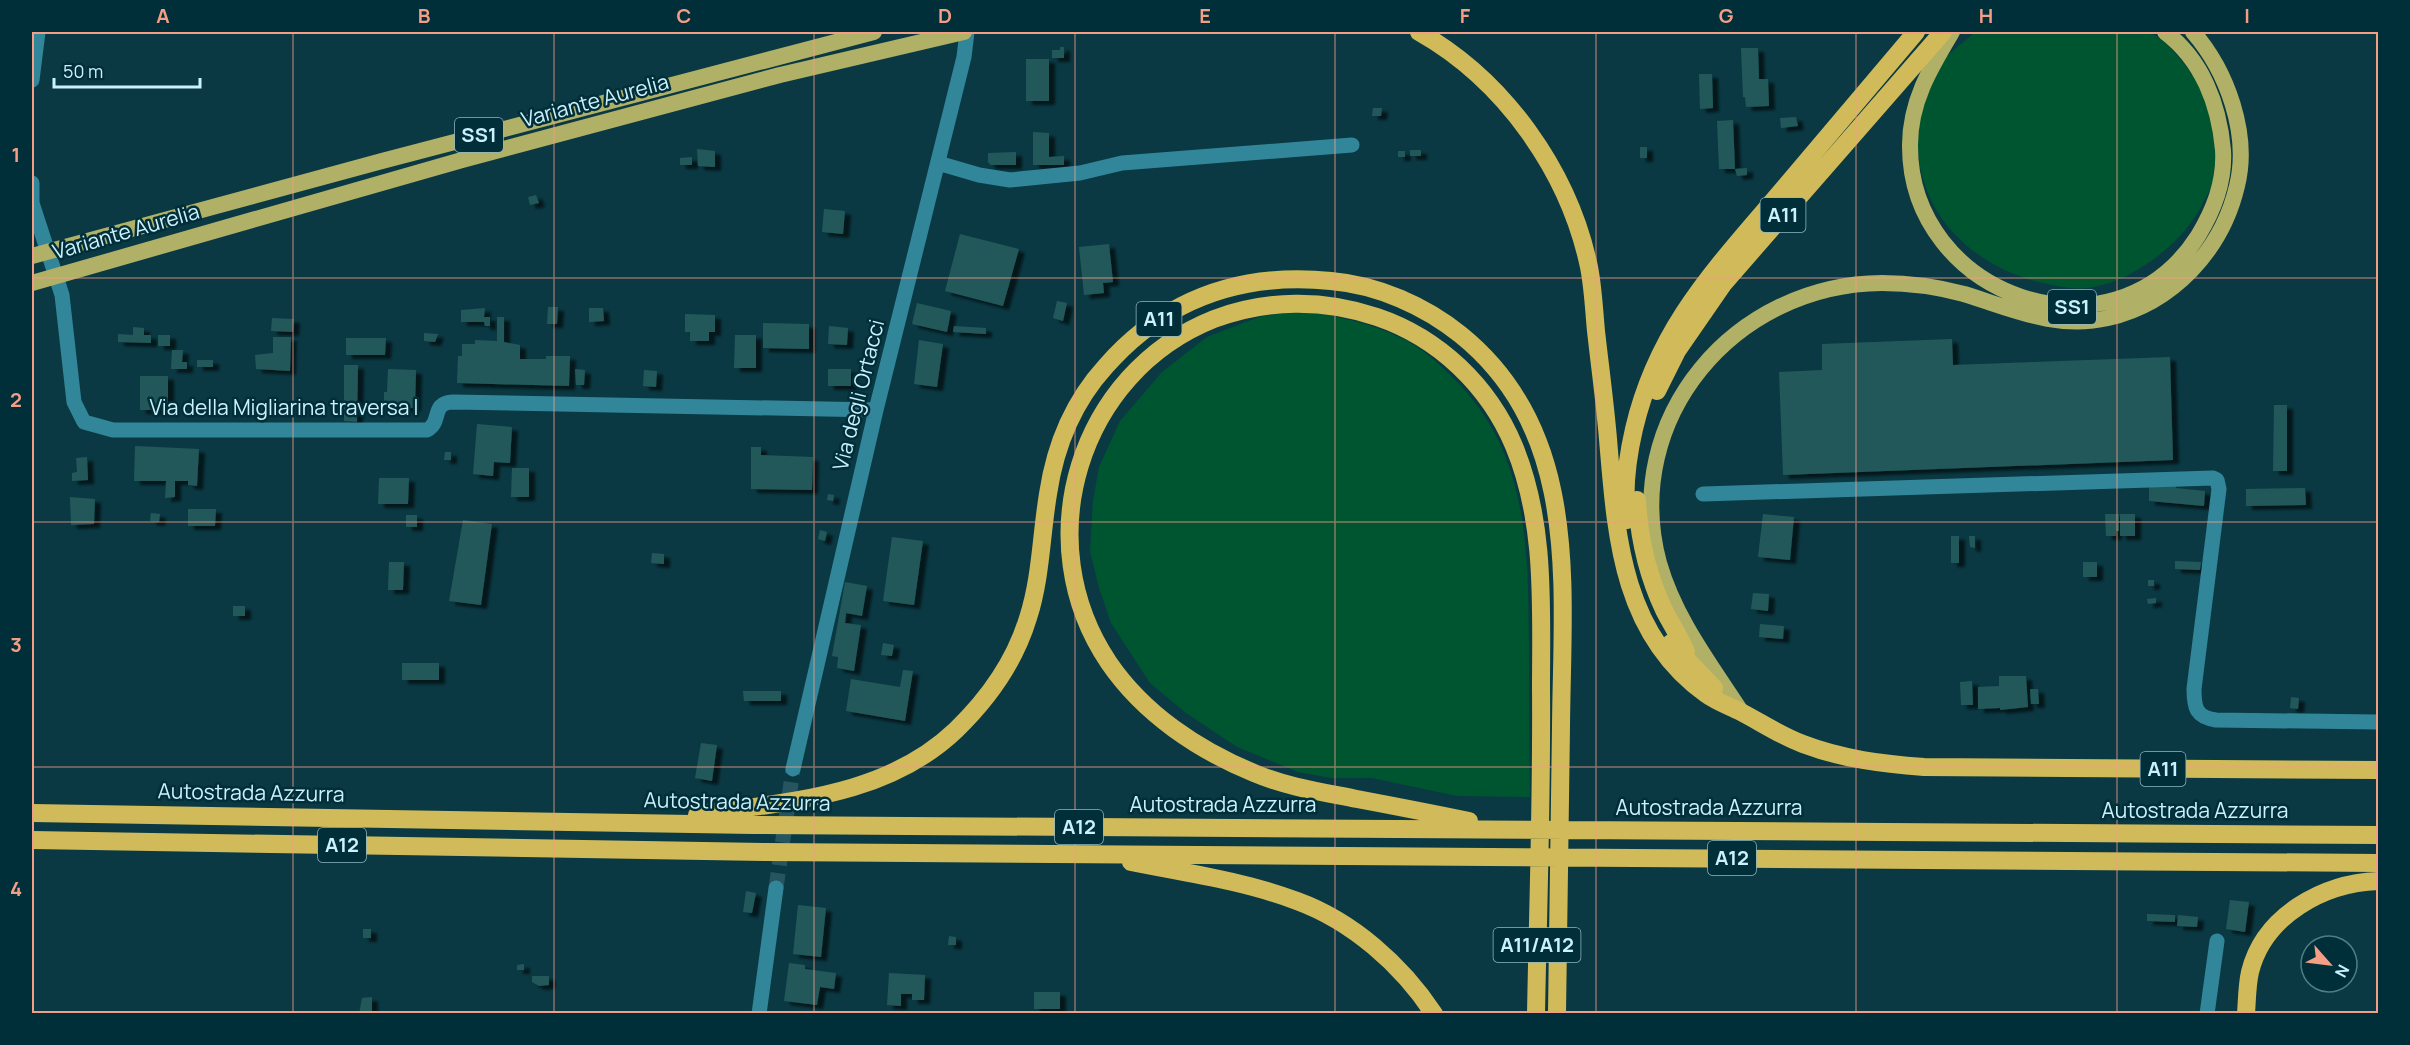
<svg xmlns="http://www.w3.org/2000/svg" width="2410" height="1045" viewBox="0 0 2410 1045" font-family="Manrope,sans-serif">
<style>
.green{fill:#005531}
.building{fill:#21595a;filter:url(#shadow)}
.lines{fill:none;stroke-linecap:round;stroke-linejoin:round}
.minor-tunnel{stroke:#27555f;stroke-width:15;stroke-dasharray:15 8;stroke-linecap:butt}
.minor{stroke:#32869a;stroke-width:15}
.trunk{stroke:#b0b067;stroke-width:16}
.motorway{stroke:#d0ba5a;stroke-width:18}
.grid{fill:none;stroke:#f49e86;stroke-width:1.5;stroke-opacity:0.55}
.labels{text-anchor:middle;stroke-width:5;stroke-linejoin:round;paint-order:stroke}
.shield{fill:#002e39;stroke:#8eb6c2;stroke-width:1.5}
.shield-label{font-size:20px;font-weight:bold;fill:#cbf1fc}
.street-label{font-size:21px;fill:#cbf1fc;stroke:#002e39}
.neatline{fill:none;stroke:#f49e86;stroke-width:2}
.grid-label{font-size:20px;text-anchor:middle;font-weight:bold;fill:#f49e86}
</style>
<defs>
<filter id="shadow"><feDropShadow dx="6" dy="4" stdDeviation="1.5" flood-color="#0009"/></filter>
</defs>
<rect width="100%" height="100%" fill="#0a3943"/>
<!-- green -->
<path class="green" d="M1975,32C2019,32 2063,32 2107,32C2117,32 2139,29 2148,32C2165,38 2183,62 2193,76C2212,105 2222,146 2214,180C2212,187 2207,195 2204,201C2186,240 2136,280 2093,287C2075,291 2057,286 2039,282C1966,264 1909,204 1919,125C1921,110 1926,80 1935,68C1946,55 1963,43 1975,32Z
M1300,310C1338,317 1374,323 1409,342C1425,351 1438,363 1451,376C1530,451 1528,551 1529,651C1529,700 1529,748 1530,797L1457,796L1372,778H1331L1298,772L1237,747L1186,713L1150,683L1111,623L1099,588L1090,551L1093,501L1099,467L1120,421L1162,372L1207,337L1259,317Z"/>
<!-- building -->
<path class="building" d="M1060,47H1064V58H1052V50H1060Z
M1741,48H1758L1759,79H1768L1769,106L1746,107L1745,97H1743Z
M1026,59H1049V101H1026Z
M1699,74H1712L1713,108L1700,109Z
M1373,108H1382L1381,116H1372Z
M1796,117L1798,126L1781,128L1780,118Z
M1733,120L1735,169L1747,168V175L1737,176L1735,169H1719L1717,121Z
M1033,132L1049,133V157L1064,156V165H1033Z
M1640,147H1647V158H1640Z
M697,149L715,151V167L698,166Z
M1410,150H1421V156H1410Z
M1398,151H1405V157H1398Z
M1016,152V165H991L988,162V153Z
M692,157V165H680V158Z
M536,195L539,203L530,205L528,197Z
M824,209L845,211L843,234L822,232Z
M960,234L1019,249L1003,306L945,291Z
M1109,244L1113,282L1103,283L1104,293L1084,295L1079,247Z
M1057,301L1067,303L1063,321L1053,318Z
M917,303L951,311L947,332L912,324Z
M548,307H558L557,324H547Z
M485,308L484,317H490V326H485L484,322H461V310Z
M589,308H603L604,321L589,322Z
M685,314L715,315V332H709V341H690V332H685Z
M497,317H504V342L520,345V359H546V356H570L569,386L457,383L458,356H462V344H475V340L497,341Z
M272,318L294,319L293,332L271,331Z
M763,323L809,324V349L763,348Z
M829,326L848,328L847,345L828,344Z
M954,326L986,328V334L953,332Z
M133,327L144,328V335H151V343L118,342V334L133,335Z
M424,333L438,334L435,342L424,341Z
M158,335H170V346H158Z
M735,335H756V368H734Z
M273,337H291L290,371L256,369L255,355L273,353Z
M346,338H386L385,355H346Z
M1952,339L1953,365L2170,357L2173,460L1783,475L1779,372L1822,370V344Z
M919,340L943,344L937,387L914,384Z
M172,350H183L182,362H187V369H171Z
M197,360H213V367H197Z
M344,365H358L357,422L344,421Z
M388,369L416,370L415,408H401L402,404L384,403V392H387Z
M575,369L585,370L584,385H576Z
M828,369H851V386H828Z
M644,370L657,371L656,387L643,386Z
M140,376H168V410H140Z
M2274,405H2287V471H2273Z
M477,424L512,427L510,463L494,462L493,476L473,474Z
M135,446L199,449L197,486L188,485V481H175V497L165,498L166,481H134Z
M751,447H761V455L813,457L812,490L751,489Z
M445,452H451V460H444Z
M87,457L88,480L72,481V473L77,472L76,458Z
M512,468H529V497H511Z
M379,478H409L408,504H378Z
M2176,485V488L2205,491L2204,506L2149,501V486Z
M2305,488L2306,505L2246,506V489Z
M828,494L834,495L833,501L827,500Z
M70,497L95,499L94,524L71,525Z
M188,509H216L215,526H188Z
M151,513L160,514L159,522L150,521Z
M1763,514L1794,517L1790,560L1758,557Z
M2105,514H2119V531H2116V536H2106Z
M2120,514H2135V536H2120Z
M406,515H417V527H406Z
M463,520L492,524L481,605L449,601Z
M820,530L827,532L825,541L818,539Z
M1951,536H1959V563H1951Z
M1969,536H1975V548L1970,547Z
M892,537L923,541L914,605L883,601Z
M652,553L664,554V564L651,563Z
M2175,561L2201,562L2200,570L2175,569Z
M389,562H404L403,590H388Z
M2083,562H2097V577H2083Z
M2148,580H2154V586H2148Z
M845,582L867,586L862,616L846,613L845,623L861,625L854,671L837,668L838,657L832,656Z
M1753,593L1769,594L1768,611L1751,609Z
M2156,598V603L2148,604L2147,599Z
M233,606H245V616H233Z
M1760,624L1784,626L1783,639L1759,637Z
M883,643L894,645L892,656L881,655Z
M402,663H439V680H402Z
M903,670L913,671L905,721L846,711L851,679L900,687Z
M1999,676H2026L2028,707L2000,710V708L1978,709V687L1999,686Z
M1972,681L1973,705H1961L1960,682Z
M2030,689H2038L2039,704H2031Z
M743,691H781V701H744Z
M2291,697L2299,698L2298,709L2290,708Z
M701,743L717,745L712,781L695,778Z
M746,891L756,893L752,913L743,912Z
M2230,900L2249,902L2245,932L2226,929Z
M798,905L826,908L821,957L793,954Z
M2147,914L2175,915V922L2147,921Z
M2178,915L2198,917L2197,927L2177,926Z
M363,929H371V938H363Z
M949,936L956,937V945H948Z
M789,963L805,965V969L836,973L834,989L820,987L817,1005L784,1001Z
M524,964V970H517V965Z
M889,973L925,975L924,1000H912V994H901V1006L887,1005Z
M532,976H549V985L539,986L532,982Z
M1034,992H1060V1009H1034Z
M372,997V1014H359L362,998Z"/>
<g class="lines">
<!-- minor-tunnel -->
<path class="minor-tunnel" d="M776,888L793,769"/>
<!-- minor -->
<path class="minor" d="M32,80L38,32
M938,163L979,175L1010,180L1080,173L1122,163L1352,145
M32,183V213
M32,203L62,295L74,402L84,422L113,430H427C443,421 430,403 453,402L876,410
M1703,494L2213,478L2217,480L2219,489L2194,689C2194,708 2196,717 2216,720L2378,722
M793,769L876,410L964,57L967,32
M759,1014L776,888
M2207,1014L2217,941"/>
<!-- trunk -->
<path class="trunk" d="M1952,32C1931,67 1910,101 1910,145C1909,296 2113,369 2198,236C2214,210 2225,180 2223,150C2219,104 2202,60 2165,32
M32,256L382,161L874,32
M32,283L462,160L780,75L964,32
M1742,713C1711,665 1675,619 1659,563C1620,418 1735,284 1882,283C1910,283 1938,287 1964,294C2013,309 2056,330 2108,318C2173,303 2222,250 2237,186C2250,134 2227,71 2193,32"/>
<!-- motorway -->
<path class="motorway" d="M1419,32C1504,80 1569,171 1589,267C1593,287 1594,310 1596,331C1600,367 1605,403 1608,439C1616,534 1621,633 1706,694C1717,702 1729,706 1741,712C1762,723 1781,736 1803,744C1842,759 1883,764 1924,767L2378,770
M1657,391L1677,351L1724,283L1943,32
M1637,500C1639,538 1648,576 1664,610C1671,624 1680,637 1686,652
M1627,520C1623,489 1627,459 1634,429C1658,326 1718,266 1784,188C1828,136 1872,84 1916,32
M1671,643L1714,688
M32,813L753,825L2378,835
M697,815C788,801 886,797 956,730C988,699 1015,661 1028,618C1041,578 1041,536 1048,494C1055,447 1073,402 1106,366C1166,298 1242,272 1331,281C1378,285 1425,306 1461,335C1582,433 1562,588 1561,727C1560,822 1558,918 1557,1014
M1469,821C1431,813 1394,806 1357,799C1322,792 1287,787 1254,773C1198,750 1144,714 1109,663C1027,542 1078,373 1214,319C1267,299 1324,299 1377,317C1439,338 1489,386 1514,446C1546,523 1541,607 1541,688C1542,797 1538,905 1536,1014
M32,840L767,852L2378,863
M1131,862C1187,873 1244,881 1297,901C1352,921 1402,965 1434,1014
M2246,1014C2247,1000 2247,985 2250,972C2264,915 2324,883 2378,881"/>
</g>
<!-- grid -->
<path class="grid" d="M293,32V1014M554,32V1014M814,32V1014M1075,32V1014M1335,32V1014M1596,32V1014M1856,32V1014M2117,32V1014M32,278H2378M32,522H2378M32,767H2378"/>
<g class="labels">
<!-- shield labels -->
<g class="shield">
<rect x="455" y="118" width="48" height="34" rx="4.5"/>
<rect x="1760.5" y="198" width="45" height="34" rx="4.5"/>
<rect x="2048" y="290" width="48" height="34" rx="4.5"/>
<rect x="1136.5" y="302" width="45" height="34" rx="4.5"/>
<rect x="2140.5" y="752" width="45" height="34" rx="4.5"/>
<rect x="1055" y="810" width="48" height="34" rx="4.5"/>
<rect x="318" y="828" width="48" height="34" rx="4.5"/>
<rect x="1708" y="841" width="48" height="34" rx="4.5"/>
<rect x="1493.5" y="928" width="87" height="34" rx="4.5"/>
</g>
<g class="shield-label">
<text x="479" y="142">SS1</text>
<text x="1783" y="222">A11</text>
<text x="2072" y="314">SS1</text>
<text x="1159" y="326">A11</text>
<text x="2163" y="776">A11</text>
<text x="1079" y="834">A12</text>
<text x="342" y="852">A12</text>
<text x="1732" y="865">A12</text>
<text x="1537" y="952">A11/A12</text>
</g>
<!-- street labels -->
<g class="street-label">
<text transform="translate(595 101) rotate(-15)" y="7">Variante Aurelia</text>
<text transform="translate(126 232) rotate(-16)" y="7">Variante Aurelia</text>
<text transform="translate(859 395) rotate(-76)" y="7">Via degli Ortacci</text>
<text x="284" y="415">Via della Migliarina traversa I</text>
<text transform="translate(251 793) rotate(1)" y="7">Autostrada Azzurra</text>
<text transform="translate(737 802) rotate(1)" y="7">Autostrada Azzurra</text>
<text x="1223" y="812">Autostrada Azzurra</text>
<text x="1709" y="815">Autostrada Azzurra</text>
<text x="2195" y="818">Autostrada Azzurra</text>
</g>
</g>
<!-- border -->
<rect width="2410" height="1045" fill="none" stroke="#002e39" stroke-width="66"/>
<!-- north arrow -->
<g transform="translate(2329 964) rotate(118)"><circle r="28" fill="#002e39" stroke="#517c87" stroke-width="1.5"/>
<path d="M0-4.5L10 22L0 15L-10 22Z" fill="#f49e86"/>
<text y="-9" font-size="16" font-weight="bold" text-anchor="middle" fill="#cbf1fc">N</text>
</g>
<!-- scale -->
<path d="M54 78v9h146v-9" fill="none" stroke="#cbf1fc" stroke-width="3"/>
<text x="63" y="78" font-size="18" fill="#cbf1fc" stroke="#002e39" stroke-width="4.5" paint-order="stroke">50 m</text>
<rect x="33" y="33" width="2344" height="979" class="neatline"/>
<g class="grid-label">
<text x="163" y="23">A</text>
<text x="424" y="23">B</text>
<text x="684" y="23">C</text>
<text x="945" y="23">D</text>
<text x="1205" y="23">E</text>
<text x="1465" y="23">F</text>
<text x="1726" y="23">G</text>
<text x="1986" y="23">H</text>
<text x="2247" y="23">I</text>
<text x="16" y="162">1</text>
<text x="16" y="407">2</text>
<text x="16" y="652">3</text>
<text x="16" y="896">4</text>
</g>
</svg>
